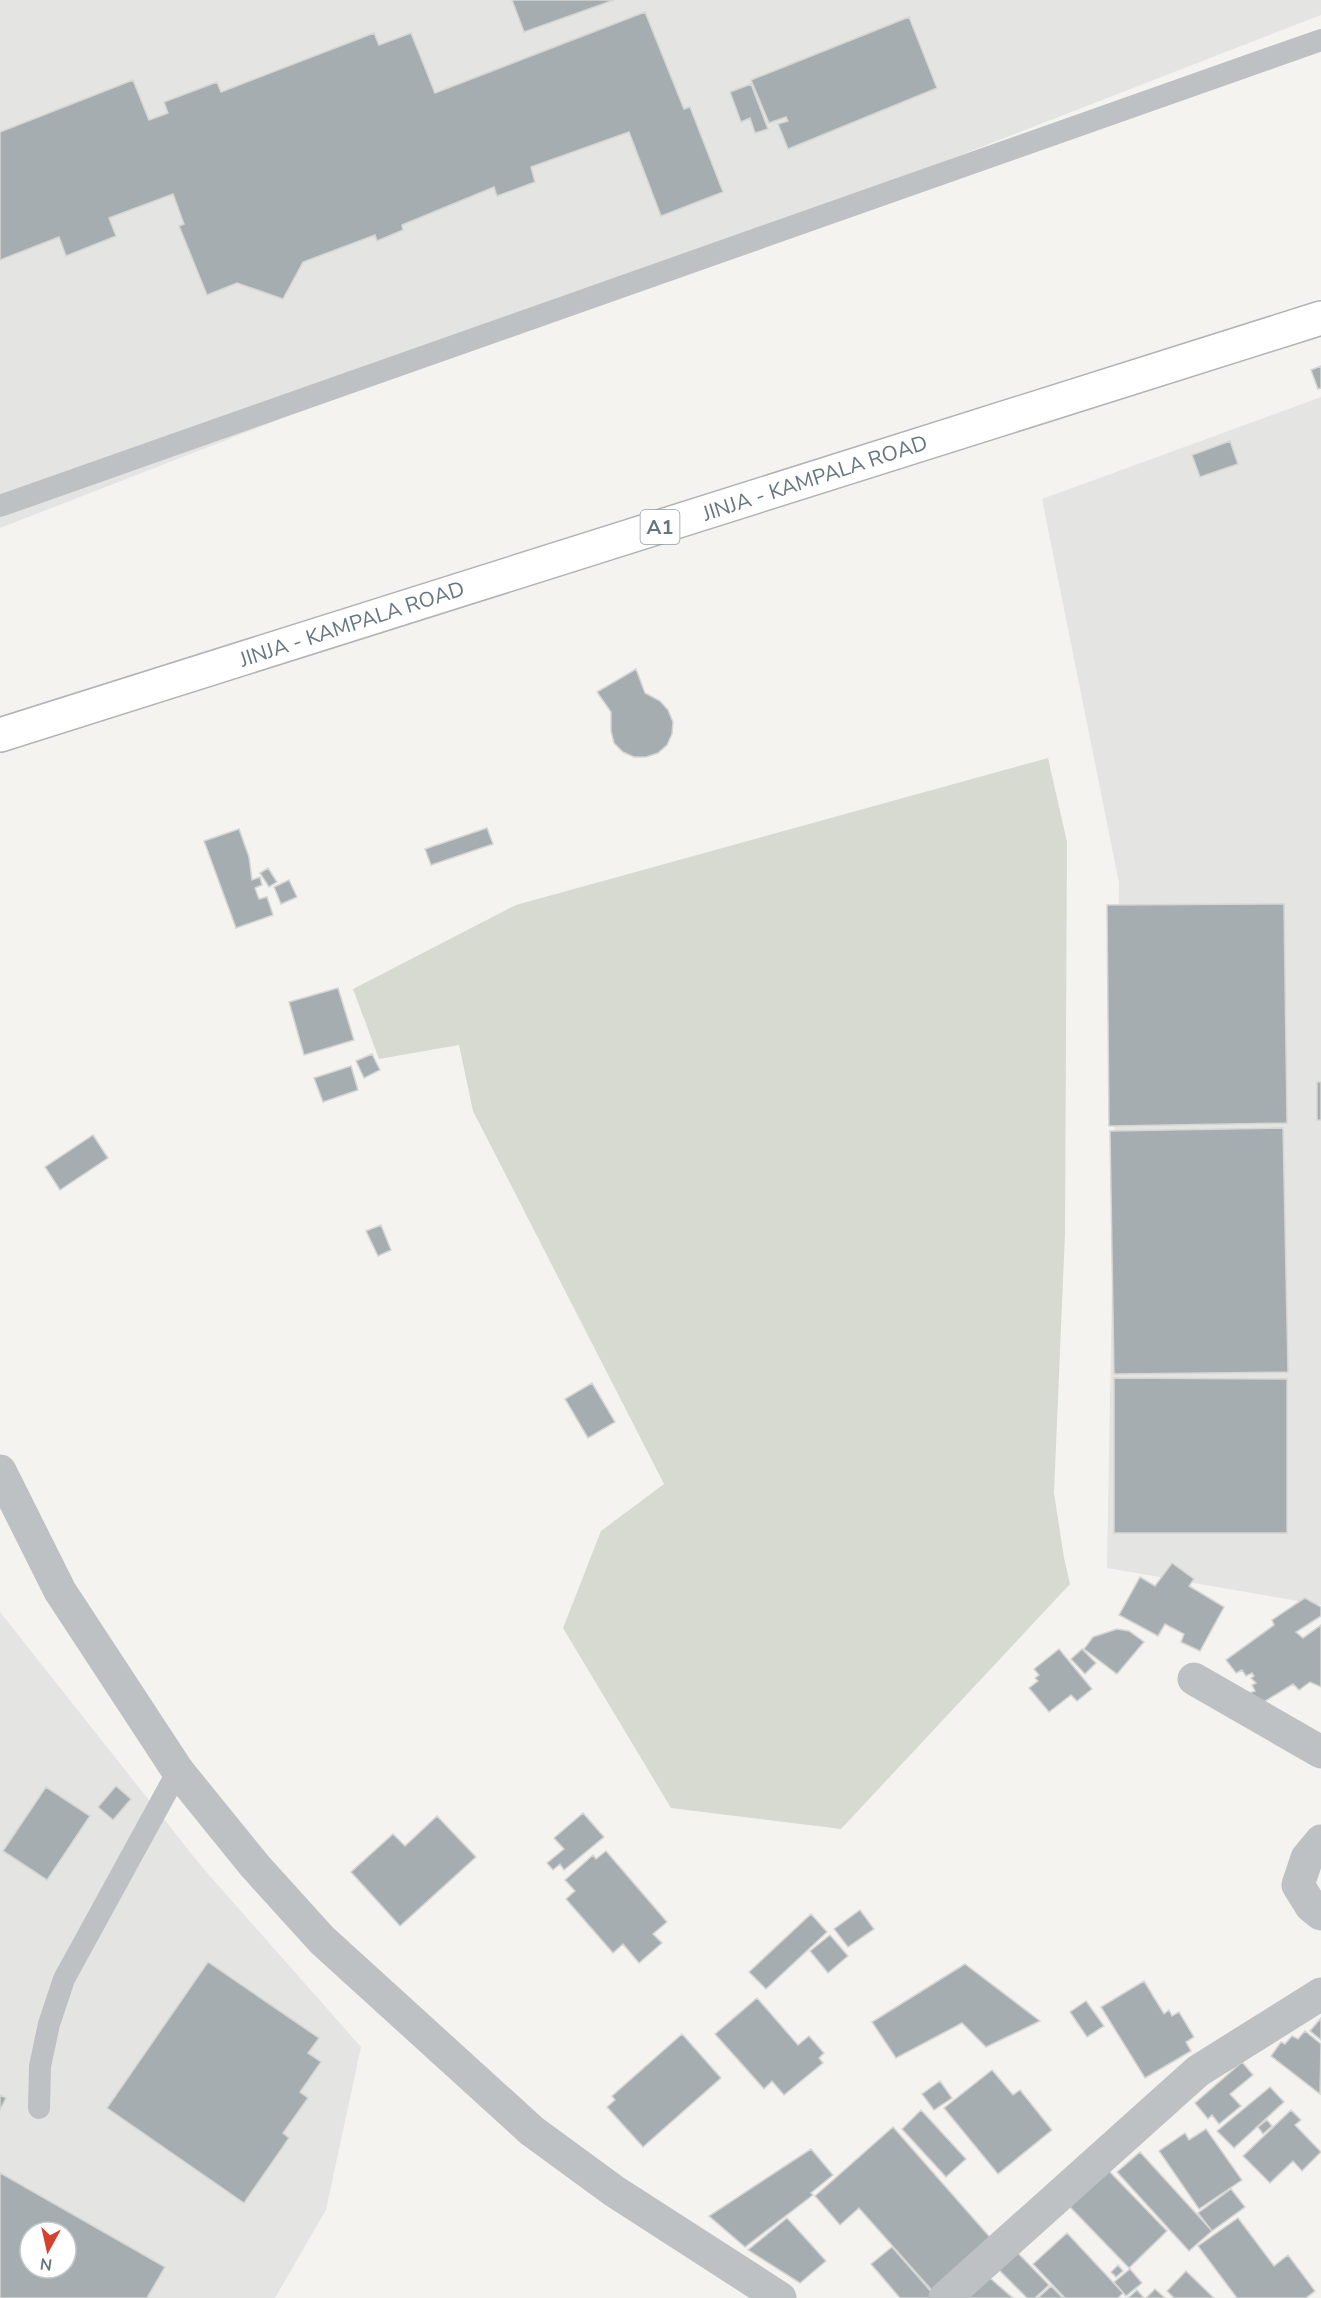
<svg xmlns="http://www.w3.org/2000/svg" width="1321" height="2298" viewBox="0 0 1321 2298" font-family="'Nunito Sans',sans-serif">
<style>
.built{fill:#e4e5e3;fill-rule:evenodd}
.green{fill:#d6dad1}
.building{fill:#a5adb1;stroke:#d5d5d3;stroke-width:1.5;fill-rule:evenodd}
.lines{fill:none;stroke-linecap:round;stroke-linejoin:round}
.trunk-casing{stroke:#b0b4b6;stroke-width:36}
.service{stroke:#bdc1c4;stroke-width:22}
.minor{stroke:#bdc1c4;stroke-width:33}
.trunk{stroke:#fff;stroke-width:33}
.labels{text-anchor:middle;stroke-width:6;stroke-linejoin:round;paint-order:stroke}
.shield{fill:#fff;stroke:#939fa5;stroke-width:1.5}
.shield-label{font-size:20px;font-weight:bold;fill:#65767f}
.street-label{font-size:21px;fill:#65767f;stroke:#fff}
</style>
<rect width="100%" height="100%" fill="#f4f3f0"/>
<!-- built -->
<path class="built" d="M0,0H1321V15L0,528Z
M1321,397V1605L1107,1568L1119,883L1042,499Z
M0,1612L202,1867L361,2047L326,2210L275,2298H0ZM30,2232H66V2268H30Z"/>
<!-- green -->
<path class="green" d="M1048,758L1067,842L1065,1233L1054,1493L1064,1558L1070,1584L841,1829L671,1808L563,1628L601,1531L664,1484L473,1111L459,1045L379,1059L353,989L516,905Z"/>
<!-- building -->
<path class="building" d="M512,0H614L524,32Z
M645,12L684,109L690,107L723,192L661,216L629,132L531,167L535,182L497,196L494,187L402,225L403,230L377,241L375,235L303,262L283,299L237,283L207,295L179,226L184,224L173,194L109,218L116,236L66,256L59,237L0,260V132L133,80L149,120L168,113L164,102L217,82L221,92L374,33L379,45L411,33L435,93Z
M909,17L937,88L788,149L778,124L788,121L786,117L769,123L751,80Z
M751,84L768,129L755,133L750,118L741,122L730,92Z
M1321,366V388L1318,389L1311,370Z
M1230,441L1238,464L1200,477L1192,455Z
M636,669L645,693L660,701L668,710L673,722L672,734L667,745L658,753L646,757H634L623,752L614,743L611,731V712L597,692Z
M487,828L493,844L431,865L425,849Z
M239,829L249,857L252,880L260,877L262,885L255,888L259,899L267,897L273,915L236,928L204,841Z
M268,868L277,882L269,887L260,873Z
M289,880L297,897L281,904L274,887Z
M1284,904L1287,1123L1109,1126L1107,905Z
M338,988L354,1040L304,1055L289,1002Z
M372,1054L380,1070L364,1078L356,1061Z
M351,1066L358,1090L323,1102L314,1078Z
M1317,1082H1321V1120H1317Z
M1283,1128L1288,1372L1114,1374L1110,1131Z
M93,1135L108,1158L60,1190L45,1167Z
M381,1225L391,1250L378,1256L366,1231Z
M1114,1378L1287,1379V1533H1114Z
M592,1383L615,1422L588,1438L565,1399Z
M1172,1563L1194,1579L1189,1586L1224,1607L1200,1651L1181,1642L1184,1634L1165,1624L1158,1636L1119,1615L1140,1577L1155,1586Z
M1305,1598L1321,1607V1616L1296,1632L1303,1638L1321,1625V1687L1310,1682L1299,1690L1293,1684L1259,1705L1249,1693L1255,1691L1252,1685L1256,1683L1251,1678L1254,1676L1252,1673L1246,1676L1242,1670L1236,1673L1226,1660L1274,1625L1272,1620Z
M1117,1629L1129,1631L1144,1642L1117,1674L1084,1649L1093,1637Z
M1059,1649L1092,1689L1077,1701L1071,1695L1049,1712L1029,1688L1038,1681L1035,1678L1039,1675L1034,1669Z
M1082,1649L1096,1663L1085,1674L1071,1659Z
M116,1786L131,1799L113,1820L98,1807Z
M46,1787L90,1816L47,1880L3,1851Z
M583,1813L604,1837L564,1870L560,1864L553,1870L547,1863L564,1849L554,1838Z
M437,1816L476,1857L400,1926L351,1872L393,1834L405,1846Z
M606,1851L667,1922L653,1934L662,1943L639,1963L623,1944L613,1953L566,1899L575,1891L565,1880L593,1855L596,1859Z
M860,1910L874,1929L848,1947L834,1929Z
M811,1914L827,1932L766,1989L749,1972Z
M830,1935L848,1956L828,1973L810,1951Z
M208,1962L319,2038L308,2053L321,2062L300,2092L308,2098L283,2133L289,2138L244,2203L107,2108Z
M965,1964L1040,2021L986,2047L962,2023L896,2058L872,2022Z
M1144,1981L1164,2014L1169,2010L1172,2016L1179,2012L1194,2037L1186,2042L1191,2051L1145,2078L1101,2007Z
M757,1998L798,2045L809,2036L824,2053L819,2058L823,2063L784,2095L772,2081L764,2089L715,2034Z
M1086,2001L1104,2026L1087,2037L1070,2012Z
M1321,2018V2040L1310,2031Z
M1305,2031L1321,2044L1320,2094L1271,2056L1281,2042L1285,2044L1292,2036L1298,2039Z
M682,2034L721,2078L643,2147L607,2107L615,2100L612,2096Z
M1242,2062L1253,2075L1230,2094L1241,2106L1219,2124L1212,2115L1208,2119L1195,2103Z
M992,2070L1013,2095L1020,2090L1052,2130L998,2174L944,2108Z
M940,2081L952,2098L934,2110L922,2094Z
M1270,2087L1284,2102L1234,2148L1217,2131Z
M0,2095L6,2098L0,2110Z
M921,2110L966,2159L946,2177L902,2129Z
M1291,2110L1301,2120L1295,2125L1321,2152L1302,2171L1293,2161L1270,2183L1243,2156Z
M1267,2120L1272,2126L1263,2134L1258,2127Z
M893,2127L995,2243L936,2295L859,2208L840,2225L815,2196Z
M1206,2129L1242,2180L1199,2209L1159,2151L1185,2133L1189,2140Z
M811,2149L833,2175L811,2193L813,2195L745,2247L709,2216Z
M1140,2152L1212,2231L1189,2251L1117,2172Z
M1108,2170L1167,2231L1129,2268L1070,2207Z
M0,2173L165,2267L147,2298H0ZM30,2232H66V2268H30Z
M1231,2189L1245,2207L1212,2231L1198,2213Z
M787,2218L826,2261L800,2283L748,2250Z
M1238,2218L1274,2266L1288,2255L1315,2291L1306,2298H1237L1198,2246Z
M1067,2233L1123,2293L1118,2298H1065L1033,2264Z
M892,2247L934,2295L930,2298H900L871,2264Z
M1013,2248L1049,2285L1035,2298H1027L995,2266Z
M1118,2265L1123,2271L1116,2277L1111,2272Z
M1130,2269L1142,2283L1126,2296L1114,2282Z
M1186,2271L1214,2298H1174L1167,2291Z
M983,2272L1013,2298H960Z
M1051,2286L1063,2298H1038Z
M1155,2289L1165,2298H1146Z
M1137,2290L1144,2298H1128Z"/>
<g class="lines">
<!-- trunk casing -->
<g class="trunk-casing">
<path id="trunk" d="M0,735L1321,318"/>
</g>
<!-- service -->
<path class="service" d="M0,506L1321,40
M39,2108L40,2066L49,2024L64,1979L178,1771"/>
<!-- minor -->
<path class="minor" d="M0,1471L60,1591L178,1771L255,1866L322,1940L532,2131L614,2191L780,2298
M1194,1679L1321,1752
M1321,1841L1307,1858L1298,1885L1311,1906L1321,1914
M945,2298L1198,2071L1321,1994"/>
<!-- trunk -->
<use href="#trunk" class="trunk"/>
</g>
<g class="labels">
<!-- shield labels -->
<rect class="shield" x="640.5" y="510" width="39" height="34" rx="4.5"/>
<g class="shield-label">
<text x="660" y="534">A1</text>
</g>
<!-- street labels -->
<g class="street-label">
<text transform="translate(815 478) rotate(-18)" y="7">JINJA - KAMPALA ROAD</text>
<text transform="translate(352 624) rotate(-18)" y="7">JINJA - KAMPALA ROAD</text>
</g>
</g>
<!-- north arrow -->
<g transform="translate(48 2250) rotate(188)"><circle r="28" fill="#ffffff" stroke="#c1c8cc" stroke-width="1.5"/>
<path d="M0-4.5L10 22L0 15L-10 22Z" fill="#d6412d"/>
<text y="-9" font-size="16" font-weight="bold" text-anchor="middle" fill="#65767f">N</text>
</g>
</svg>
